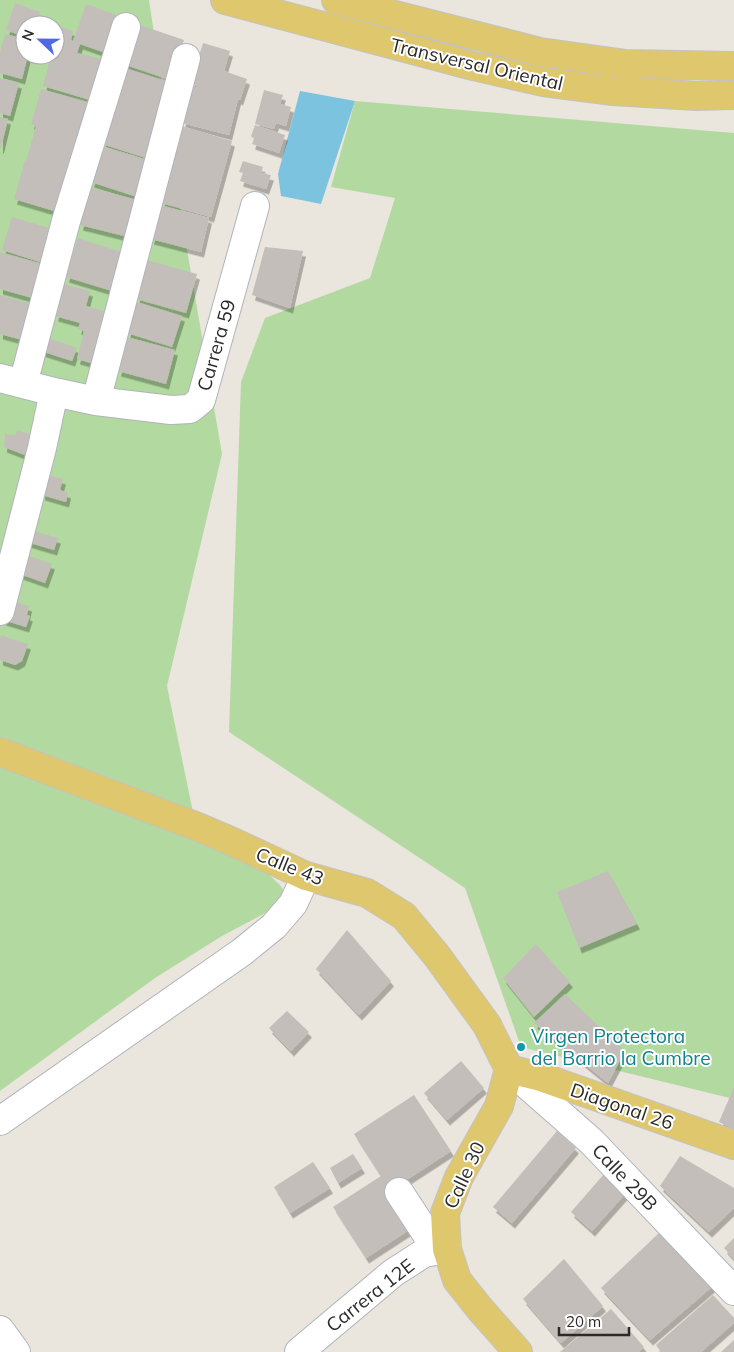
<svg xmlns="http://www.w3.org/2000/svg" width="734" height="1352" viewBox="0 0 734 1352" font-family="Mulish,sans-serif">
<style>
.green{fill:#b2daa0;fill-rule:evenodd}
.water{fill:#7cc3e0}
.building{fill:#c3beba;filter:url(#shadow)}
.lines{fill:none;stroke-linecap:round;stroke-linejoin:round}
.minor-casing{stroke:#b1b3bc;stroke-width:30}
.major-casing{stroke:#c3c3c3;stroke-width:30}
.minor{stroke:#fff;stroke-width:28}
.major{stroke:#dfc76d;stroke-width:28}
.culture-dot{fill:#0f9aa8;stroke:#fff;stroke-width:2}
.labels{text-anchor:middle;stroke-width:4;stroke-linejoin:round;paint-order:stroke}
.street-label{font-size:19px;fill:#2a2a2a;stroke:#fff}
.culture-label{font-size:19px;fill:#0d838f;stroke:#fff;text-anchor:start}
</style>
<defs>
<filter id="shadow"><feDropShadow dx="3" dy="5.5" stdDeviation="0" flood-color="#0004"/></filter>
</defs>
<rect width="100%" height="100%" fill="#eae5dd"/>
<!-- green -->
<path class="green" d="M0,0H149L184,232L222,454L167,686L195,822L230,837L280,885L285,893L271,910L222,936L155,978L0,1091ZM25,25H55V55H25Z
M355,101L734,133V1099L521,1047L465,888L229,732L241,382L265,318L370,278L395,198L331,187Z"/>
<!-- water -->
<path class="water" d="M300,91L355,101L321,204L281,196L278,174Z"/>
<!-- building -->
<path class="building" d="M15,3L40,12L36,25H25V37L6,30Z
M86,4L116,15L103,52L80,44L77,53L102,59L90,100L43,86L51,55H55V25L73,31L71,40L73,41Z
M137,24L184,40L170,80L123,64Z
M5,34L25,39V55H28L22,79L0,73V52Z
M203,43L230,51L224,71L247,79L240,100L238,99L229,135L182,123L191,86L217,92L190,84Z
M125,68L172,83L149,159L102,144Z
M0,78L19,83L10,116L0,113Z
M41,89L91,103L61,213L14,199L25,160L26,161L36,126L31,124Z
M264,90L283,95L280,104L291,107L286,126L276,123L274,129L255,124Z
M0,117L8,119L1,148H0Z
M255,125L285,135L279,153L252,144L254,139L251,136Z
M181,126L232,141L211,217L161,203Z
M102,146L148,160L137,197L91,182Z
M243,161L263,167L261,173L271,175L266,189L240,181L243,173L239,172Z
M89,187L137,200L128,237L80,225Z
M160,205L209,218L201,252L151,239Z
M12,217L56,230L46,264L2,250Z
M78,238L124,253L112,291L66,277Z
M265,247L303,251L290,308L252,295Z
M0,252L46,265L36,299L0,289Z
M147,260L197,274L186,313L136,299Z
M64,284L90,291L86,306L107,312L98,365L77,359L84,331L78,329L80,323L55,316Z
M0,295L36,305L26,341L0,334Z
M137,302L182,316L172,347L127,333Z
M45,337L77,348L72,361L41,351Z
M127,337L175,350L166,384L118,371Z
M18,430L37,437L30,457L4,447L5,434L15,435Z
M43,474L63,479L60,490L68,493L66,502L42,495Z
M31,530L58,538L54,550L27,542Z
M24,554L52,564L45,583L17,573Z
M10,600L29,606L27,615L30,616L26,627L3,620Z
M1,635L28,644L22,661L15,665L0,660V639Z
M608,871L637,924L579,948L557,892Z
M347,930L391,981L359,1015L316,969Z
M536,944L570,982L534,1017L503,978Z
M565,994L625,1051L608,1083L534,1023Z
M287,1011L309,1032L291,1051L269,1028Z
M461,1061L484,1088L447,1120L424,1093Z
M734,1087V1129L719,1122Z
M414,1095L451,1151L391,1190L415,1226L366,1258L333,1207L381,1176L354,1134Z
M557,1131L576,1148L512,1223L493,1207Z
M353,1154L362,1168L338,1183L330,1168Z
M680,1156L734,1188V1208L709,1232L660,1186Z
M313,1162L330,1188L290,1213L274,1187Z
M604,1174L625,1194L592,1231L571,1212Z
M659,1233L713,1286L650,1340L601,1288Z
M734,1238V1259L724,1248Z
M564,1259L603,1306L561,1343L523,1299Z
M713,1295L734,1318V1323L701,1352H661L656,1345Z
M611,1309L644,1347L639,1352H560Z
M734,1340V1352H721Z"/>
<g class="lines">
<!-- minor casing -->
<g class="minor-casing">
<path id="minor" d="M0,378L54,392L96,401L171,410L190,409L201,400L255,206
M23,384L66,221L126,27
M96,401L186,58
M0,611L42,448L54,392
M509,1069L592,1142L734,1291
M0,1121L242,952L274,926L293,904L306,876
M399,1192L437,1250
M0,1330L16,1352
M299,1352L393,1273L424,1253L447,1249"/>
</g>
<!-- major casing -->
<g class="major-casing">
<path id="major" d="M225,0L473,66L543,82L613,91L696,96L734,95
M336,0L540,52L626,64L734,66
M0,752L198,827L233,842L306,876L367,893L404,916L437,956L487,1025L509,1069
M509,1069L499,1106L459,1177L445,1213L447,1249L457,1280L480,1309L518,1352
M509,1069L541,1077L734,1145"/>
</g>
<!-- minor -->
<use href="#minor" class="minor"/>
<!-- major -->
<use href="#major" class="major"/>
</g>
<!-- markers -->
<circle class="culture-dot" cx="521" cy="1047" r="5"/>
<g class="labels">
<!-- street labels -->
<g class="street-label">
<text transform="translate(477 64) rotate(13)" y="7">Transversal Oriental</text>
<text transform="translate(216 345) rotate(-74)" y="7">Carrera 59</text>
<text transform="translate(290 866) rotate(22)" y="7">Calle 43</text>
<text transform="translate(622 1106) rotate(19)" y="7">Diagonal 26</text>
<text transform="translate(464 1175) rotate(-65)" y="7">Calle 30</text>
<text transform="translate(625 1177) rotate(46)" y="7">Calle 29B</text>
<text transform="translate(370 1295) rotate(-38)" y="7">Carrera 12E</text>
</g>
<!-- culture labels -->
<g class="culture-label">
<text x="531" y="1043">Virgen Protectora<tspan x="531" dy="22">del Barrio la Cumbre</tspan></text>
</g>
</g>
<!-- north arrow -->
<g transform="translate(40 40) rotate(292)"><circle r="24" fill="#ffffff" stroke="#aaaaaa"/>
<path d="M0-4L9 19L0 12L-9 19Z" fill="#5068e4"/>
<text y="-8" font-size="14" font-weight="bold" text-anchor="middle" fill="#2a2a2a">N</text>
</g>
<!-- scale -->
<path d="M559 1327v8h70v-8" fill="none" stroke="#2a2a2a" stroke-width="2.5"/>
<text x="566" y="1327" font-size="15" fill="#2a2a2a" stroke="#ffffff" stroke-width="4" paint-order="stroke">20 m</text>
</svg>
